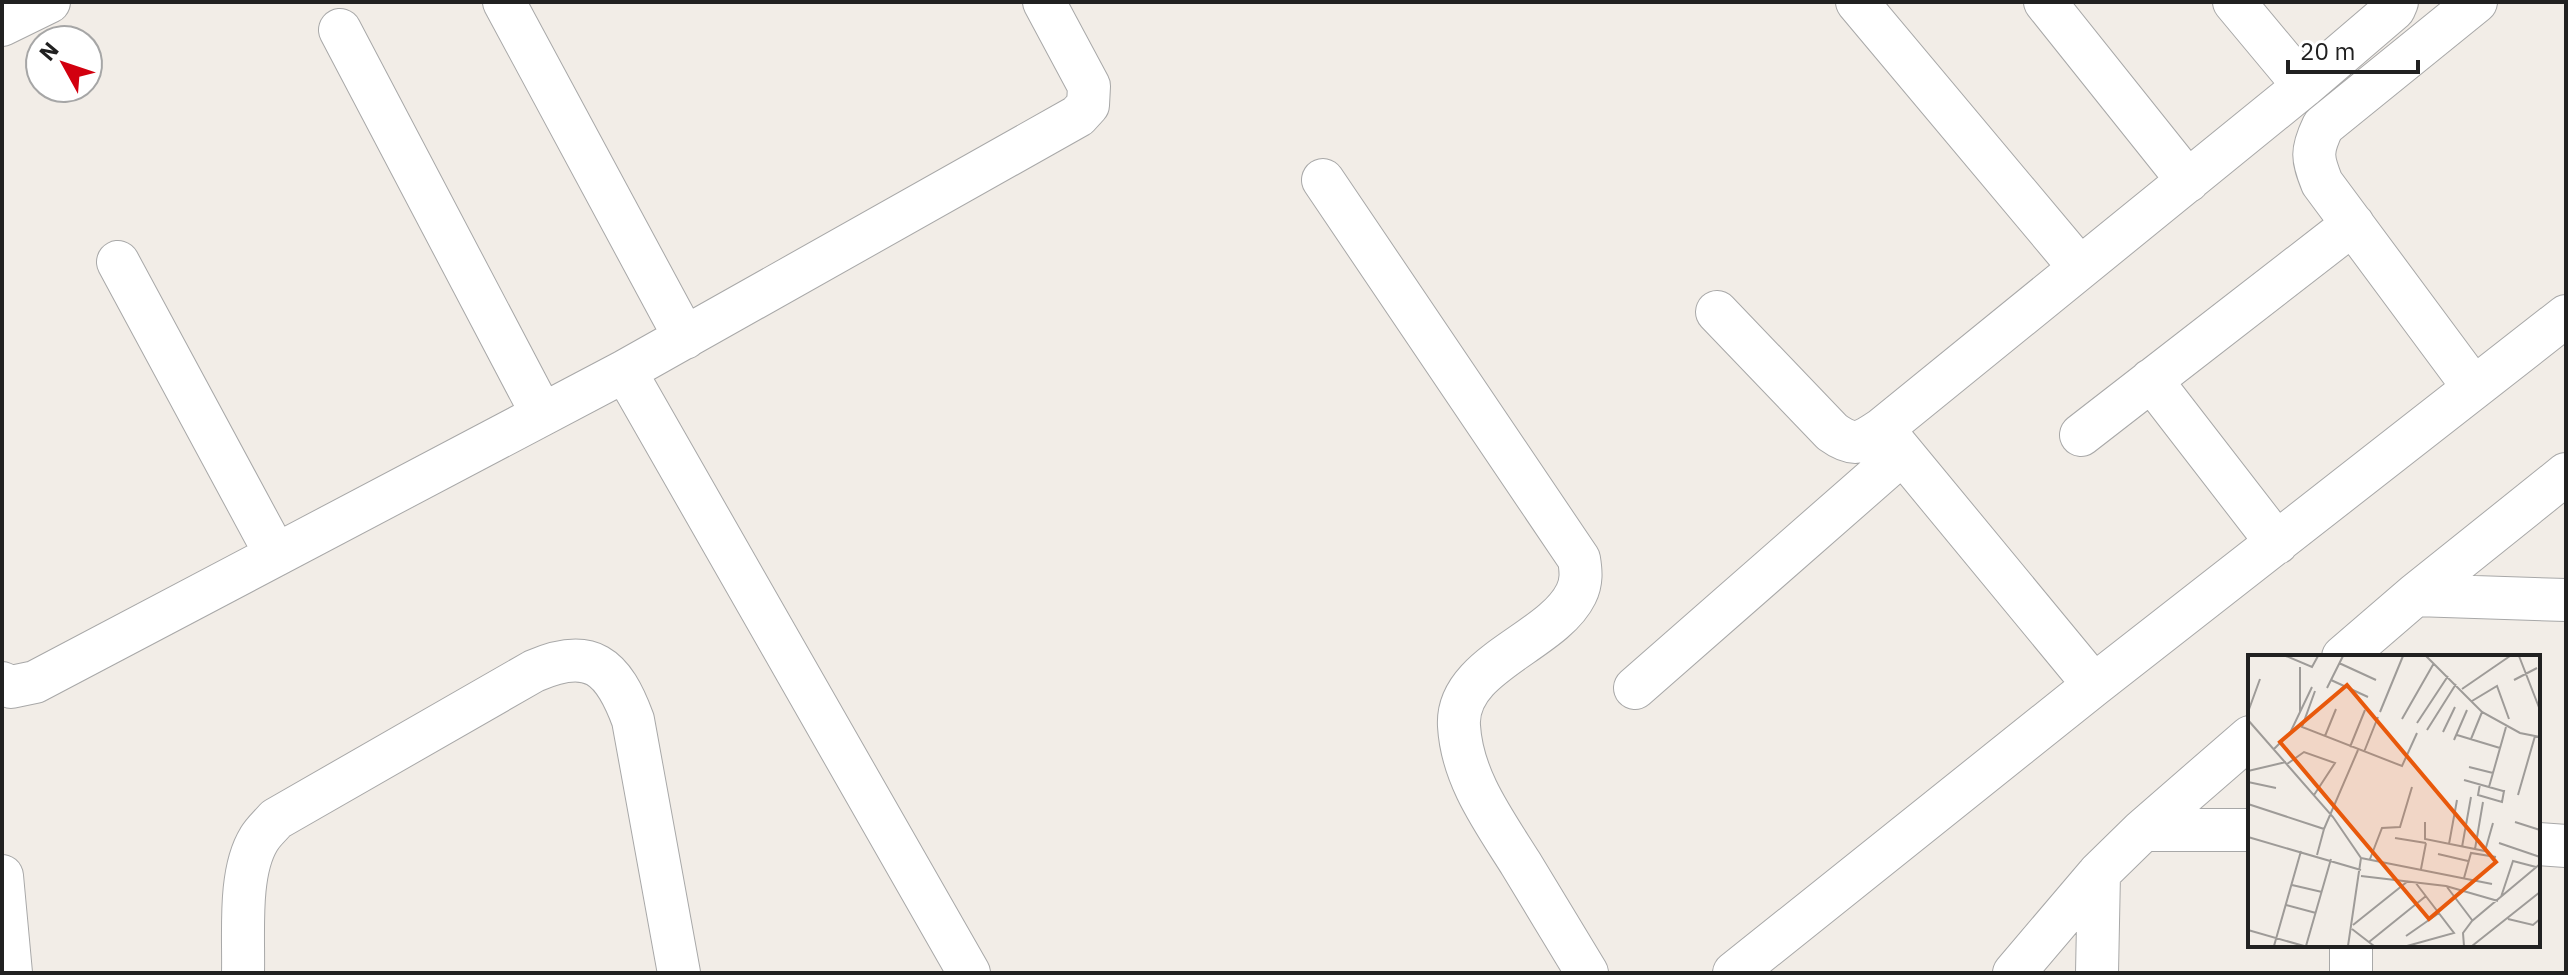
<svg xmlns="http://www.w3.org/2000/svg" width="2568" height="975" viewBox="0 0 2568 975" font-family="'IBM Plex Sans',sans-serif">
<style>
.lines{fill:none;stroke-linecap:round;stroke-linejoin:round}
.minor-casing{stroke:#a8a8a8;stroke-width:44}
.minor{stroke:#fff;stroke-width:42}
.inset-road{fill:none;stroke:#9e9b98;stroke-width:2}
.view{fill:#e8590c;fill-opacity:0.15;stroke:#e8590c;stroke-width:4}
.inset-edge{fill:none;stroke:#212121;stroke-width:4}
</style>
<rect width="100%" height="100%" fill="#f2ede7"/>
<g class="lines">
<!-- minor casing -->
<g class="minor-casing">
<path id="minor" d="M504,2L685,338
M1857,2L2080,268
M2045,2L2188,181
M2234,2L2304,86
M2,25L49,2
M340,30L542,414
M1323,180L1579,559C1581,571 1582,582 1576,594C1552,643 1455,664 1459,726C1462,778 1494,821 1521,864C1543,900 1565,937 1587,973
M118,262L276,555
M1717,312L1832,432C1854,448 1861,443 1882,429L2304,86L2394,9L2397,2
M625,371L969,973
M2151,380L2277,543
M2474,388L2322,183C2312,158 2311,151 2323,126L2476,2
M1886,433L2094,685
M2081,435L2353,224
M2415,595L2566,600
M2343,657L2415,595L2566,474
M2,683L11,687L35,682L625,371L1078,116L1088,105L1089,86L1044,2
M1635,688L1902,454
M2143,830H2250
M2538,844L2566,846
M2,876L11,973
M243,973C244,934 238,873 259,839C263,832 270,826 276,819L534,671C591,646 613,666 633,720L679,973
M1734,973L2094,685L2566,316
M2014,973L2099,873L2143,830L2250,737
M2097,973L2099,873
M2351,973V945"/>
</g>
<!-- minor -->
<use href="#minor" class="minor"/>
</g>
<!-- overview -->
<g transform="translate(2248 655)">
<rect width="292" height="292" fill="#f2ede7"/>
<path class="inset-road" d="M38,1L64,12L70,1M178,1L234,57L272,78L292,82M271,1L292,55M91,8L128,25M83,25L120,42M266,25L289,13M79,33L95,1M214,34L262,1M67,36L54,72L154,111L169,78M224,46L249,31L261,64M0,57L12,24M52,57V12M132,57L155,1M154,64L186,8M0,65L85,162L113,203L100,291M169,68L200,21M179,75L208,29M195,77L207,52M209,80L252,93M77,81L88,54M223,84L234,57M206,85L219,55M102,92L117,55M26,94L42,78L64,32M116,97L130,62M39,109L56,97L87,108L66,140M221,112L245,118M0,116L38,107M216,125L255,136H256L254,147L230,140L232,129M0,127L28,133M241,132L258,72M270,140L287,81M0,149L76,174L69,200M177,167V184L237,196L245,168M267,167L292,175M76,174L110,95M0,182L113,215M147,183L178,188M251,188L292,202M201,189L209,145M214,192L223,142M227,194L235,147M190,199L220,206M113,203L244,229M122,204L134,173L152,172L164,132M173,214L178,188M113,221L198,231L250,246M216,223L223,198L248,202M44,230L74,237M199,232L224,265M253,242L265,206L288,212M38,250L68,258M260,264L285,270L292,264M105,270L160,226M104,274L126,291M0,275L56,291M158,281L191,258M121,287L178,241M26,291L53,196M58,291L83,204M159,291L206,278L167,227M216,291L215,278L224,266L292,209M224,291L292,237"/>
<path class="view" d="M99,30L248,207L181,264L32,87Z"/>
<rect width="292" height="292" class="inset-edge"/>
</g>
<!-- border -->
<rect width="2568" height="975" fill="none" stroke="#212121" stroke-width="8"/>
<!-- north arrow -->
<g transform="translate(64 64) rotate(310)"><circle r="38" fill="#ffffff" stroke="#a6a6a6" stroke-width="2"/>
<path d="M0-6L14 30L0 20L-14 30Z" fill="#d2000f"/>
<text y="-12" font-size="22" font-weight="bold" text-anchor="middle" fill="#212121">N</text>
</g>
<!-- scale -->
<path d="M2288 60v12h130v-12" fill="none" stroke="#212121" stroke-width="4"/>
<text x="2300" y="60" font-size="24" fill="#212121" stroke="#ffffff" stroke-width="6" paint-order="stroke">20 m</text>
</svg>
